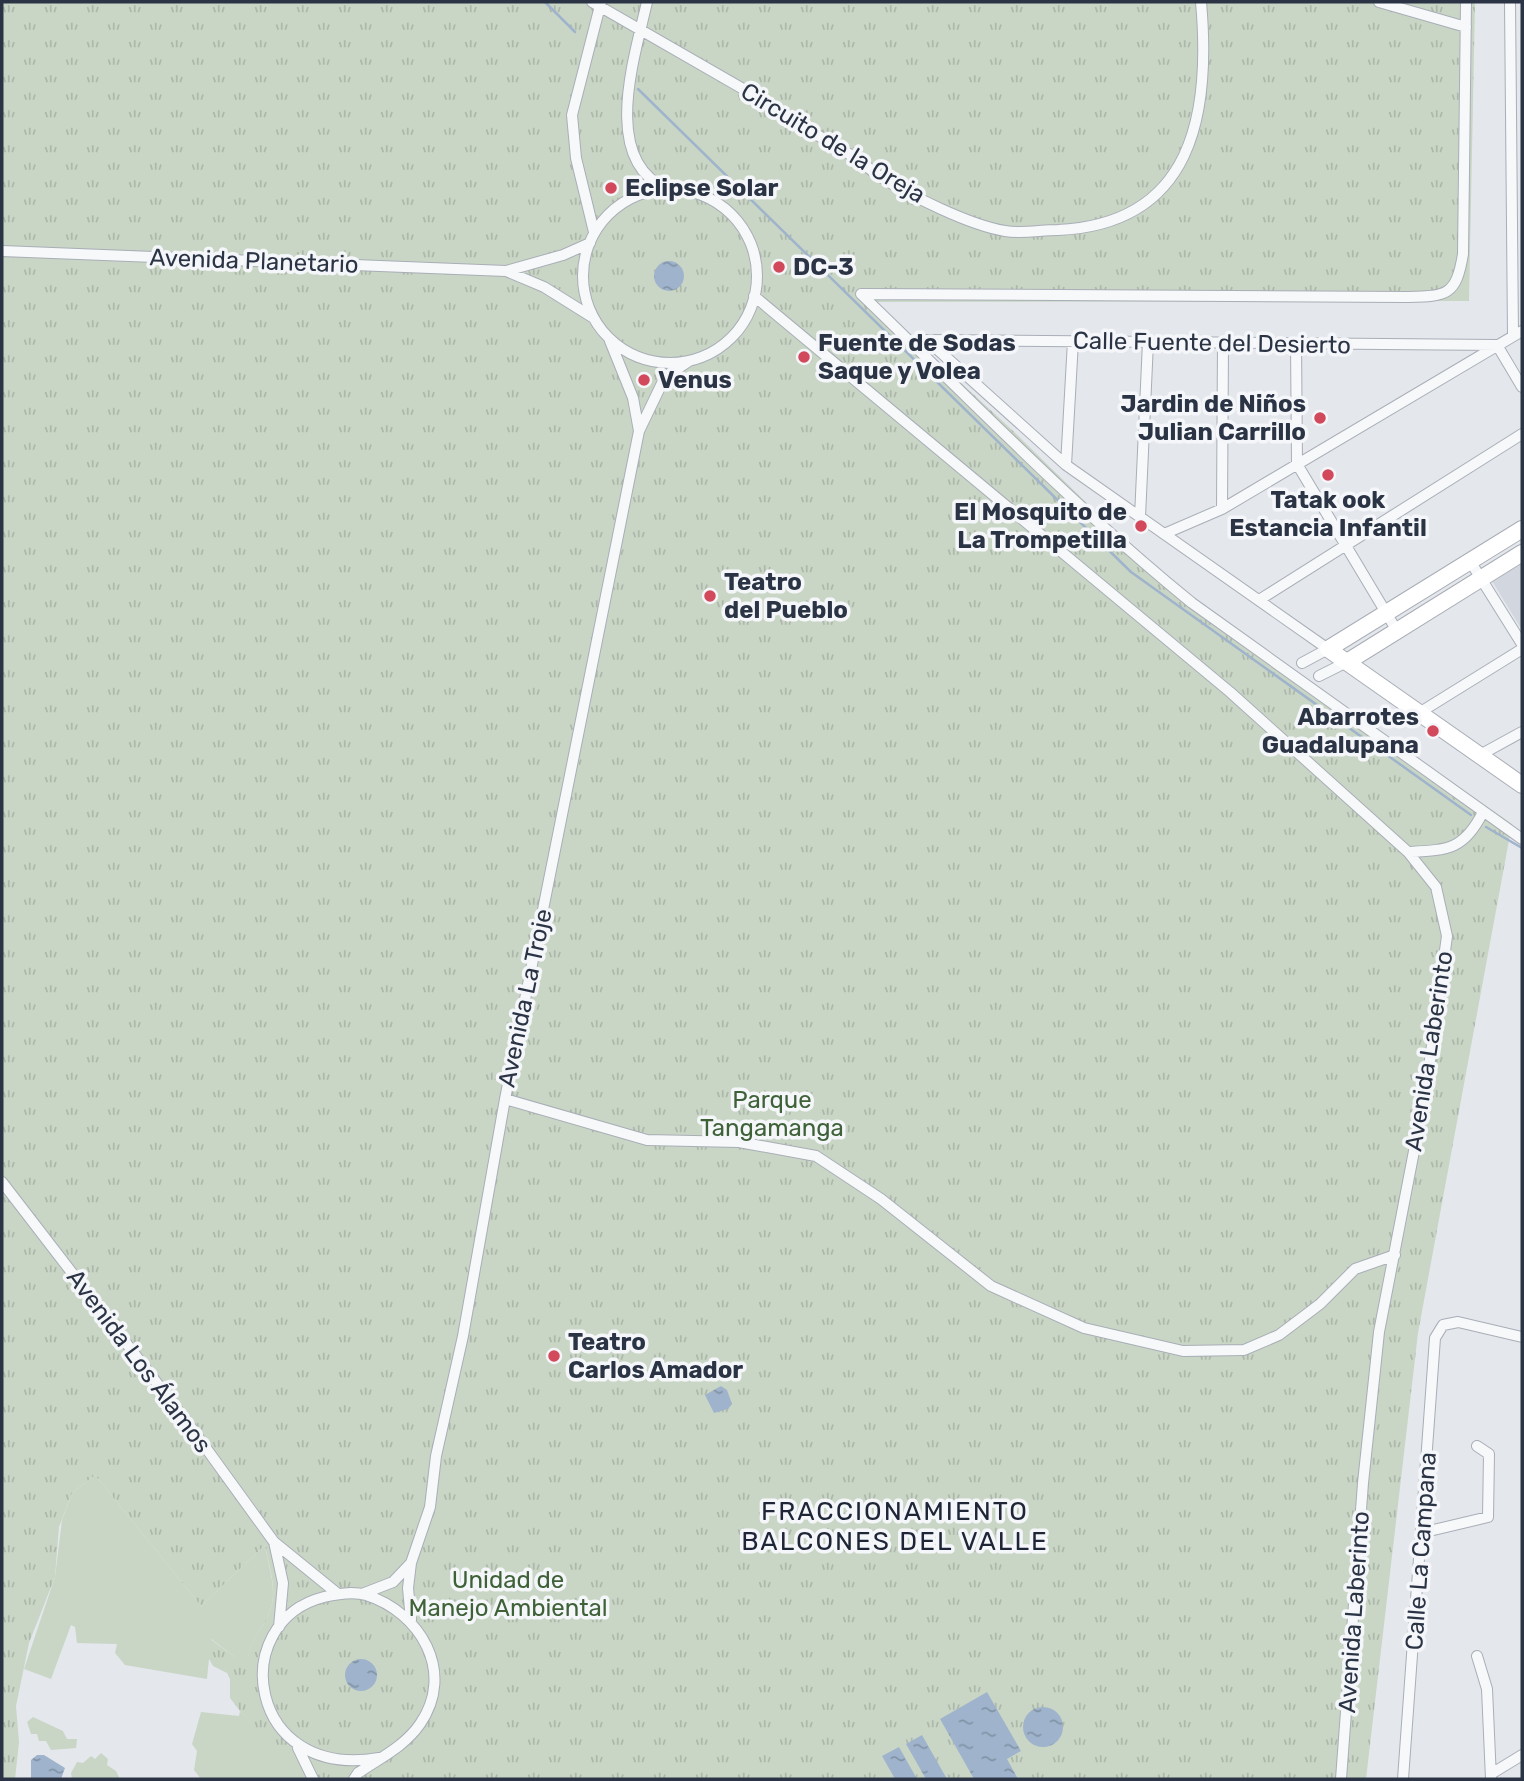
<svg xmlns="http://www.w3.org/2000/svg" width="1524" height="1781" viewBox="0 0 1524 1781" font-family="Rubik,sans-serif">
<style>
.built{fill:#d2d6de}
.green{fill:#c9d6c5}
.park{fill:url(#park-tufts)}
.water{fill:url(#water-ripples)}
.lines{fill:none;stroke-linecap:round;stroke-linejoin:round}
.stream{stroke:#9fb4cc;stroke-width:2.5}
.street-casing{stroke:#a9aeb7;stroke-width:12}
.secondary-casing{stroke:#a9aeb7;stroke-width:18}
.street{stroke:#f7f8fa;stroke-width:10}
.secondary{stroke:#fff;stroke-width:16}
.poi-dot{fill:#d1495b;stroke:#f4f6f9;stroke-width:2.5}
.labels{text-anchor:middle;stroke-width:7;stroke-linejoin:round;paint-order:stroke}
.street-label{font-size:24px;fill:#2b3445;stroke:#f4f6f9}
.poi-label{font-size:24px;font-weight:bold;fill:#2b3445;stroke:#f4f6f9;text-anchor:start}
.park-label{font-size:24px;fill:#3f6138;stroke:#f4f6f9}
.neighbourhood-label{font-size:26px;letter-spacing:2px;fill:#1d2536;stroke:#f4f6f9}
</style>
<defs>
<pattern id="park-tufts" width="24" height="20" patternUnits="userSpaceOnUse" patternTransform="scale(1.75)"><rect width="24" height="20" fill="#c9d6c5"/><path d="M3 7l-1-3M5 7V3M7 7l1-3M15 17l-1-3M17 17v-4M19 17l1-3" fill="none" stroke="#adb8ab"/></pattern>
<pattern id="water-ripples" width="26" height="14" patternUnits="userSpaceOnUse" patternTransform="scale(1.75)"><rect width="26" height="14" fill="#9fb4cc"/><path d="M2 4q2-2 4 0t4 0M15 11q2-2 4 0t4 0" fill="none" stroke="#8293a7"/></pattern>
</defs>
<rect width="100%" height="100%" fill="#e4e7ec"/>
<!-- built -->
<path class="built" d="M1522,562V630L1492,581Z"/>
<!-- green -->
<path class="green" d="M95,1475L201,1606L265,1545C268,1566 278,1589 270,1611C264,1627 251,1639 248,1657H235L211,1639L207,1679L125,1665L115,1653L117,1644L77,1643L75,1627L71,1625L51,1679L24,1669L55,1577L62,1520L72,1493Z
M240,1711L299,1770L305,1779H201L194,1770L197,1751L192,1744L201,1712L239,1716Z
M33,1717L63,1731L67,1739H77L76,1748L51,1750L46,1741H39L37,1734H31L27,1722Z
M101,1753L108,1759L107,1765L116,1771L120,1779H72L71,1773L77,1762L83,1763L91,1756L95,1759Z"/>
<!-- park -->
<path class="park" d="M2,2H1475L1469,301L873,302L1010,428L1151,566L1251,642L1512,824L1418,1333L1366,1779H305L240,1711L230,1698V1679L227,1673L213,1666L208,1657L210,1639L235,1657L248,1656C251,1639 264,1627 270,1611C278,1589 269,1567 265,1545L201,1606L95,1475L72,1493L59,1527L55,1577L29,1643L16,1706L19,1742L15,1779H2Z"/>
<!-- water -->
<path class="water" d="M654 276a15 15 0 1 1 30 0a15 15 0 1 1-30 0Z
M721,1386L727,1390L732,1404L728,1409L714,1413L705,1395Z
M345 1675a16 16 0 1 1 32 0a16 16 0 1 1-32 0Z
M987,1692L1021,1751L1007,1759L1018,1779H974L940,1719Z
M1023 1727a20 20 0 1 1 40 0a20 20 0 1 1-40 0Z
M922,1735L947,1779H926L906,1744Z
M899,1747L917,1779H895L882,1756Z
M44,1755L65,1768L61,1779H31V1760L37,1755Z"/>
<g class="lines">
<!-- stream -->
<path class="stream" d="M545,2L575,32
M638,89L1131,572L1471,815
M1486,827L1522,848"/>
<!-- street casing -->
<g class="street-casing">
<path id="street" d="M592,2L778,109C801,127 825,139 849,154C860,160 869,169 879,176C911,196 969,225 1005,231C1021,234 1041,230 1058,230C1193,224 1211,114 1201,2
M647,2C635,56 600,160 667,189
M1379,2L1466,27
M1466,2L1463,254C1456,297 1446,296 1405,297L861,294C970,399 1075,508 1192,603L1522,839
M1510,2L1513,336
M583 276a87 87 0 1 1 174 0a87 87 0 1 1-174 0Z
M594,232L576,158L572,115L601,2
M2,251L506,271L563,255L590,243
M506,271L544,287L592,317
M754,296L1230,692L1408,852L1436,887L1447,936L1426,1089L1379,1332L1363,1483L1341,1779
M927,340L1497,345L1522,387
M927,340L1066,465L1328,649L1302,663
M610,341L633,398L639,431
M1296,343L1297,464L1397,631
M1066,465L1073,341
M1222,509L1223,343
M1140,517L1148,342
M1164,534L1222,509L1522,331
M1470,561L1522,644
M1259,600L1522,434
M1319,676L1347,662
M1419,713L1522,649
M1480,755L1522,732
M1408,852C1448,850 1464,850 1483,812
M505,1099L647,1140L739,1142L816,1156L881,1199L991,1286L1084,1328L1183,1351L1244,1350L1279,1335L1320,1304L1355,1269L1395,1255
M2,1182L190,1426L274,1542L338,1594
M1421,1533L1488,1517L1489,1454L1477,1446
M274,1542L283,1583L279,1627
M362,1594L393,1582L411,1563
M411,1620L408,1588L411,1563L430,1507L436,1456L463,1336L505,1099L639,431L665,377L689,361
M1477,1656L1487,1689L1491,1779
M298,1748L313,1779
M1491,1774L1522,1755
M354,1779L358,1773C380,1758 405,1746 420,1724C456,1672 420,1612 366,1595C352,1591 337,1594 324,1597C226,1622 247,1781 379,1758
M1403,1779L1435,1338L1443,1325L1458,1322L1522,1337"/>
</g>
<!-- secondary casing -->
<g class="secondary-casing">
<path id="secondary" d="M1522,529L1328,649L1522,785
M1347,662L1522,553"/>
</g>
<!-- street -->
<use href="#street" class="street"/>
<!-- secondary -->
<use href="#secondary" class="secondary"/>
</g>
<!-- markers -->
<g class="poi-dot">
<circle cx="611" cy="188" r="7"/>
<circle cx="779" cy="267" r="7"/>
<circle cx="804" cy="357" r="7"/>
<circle cx="644" cy="380" r="7"/>
<circle cx="1320" cy="418" r="7"/>
<circle cx="1328" cy="475" r="7"/>
<circle cx="1141" cy="526" r="7"/>
<circle cx="710" cy="596" r="7"/>
<circle cx="1433" cy="731" r="7"/>
<circle cx="554" cy="1356" r="7"/>
</g>
<g class="labels">
<!-- street labels -->
<g class="street-label">
<text transform="translate(833 143) rotate(31)" y="8">Circuito de la Oreja</text>
<text transform="translate(254 261) rotate(2)" y="8">Avenida Planetario</text>
<text transform="translate(1212 343) rotate(1)" y="8">Calle Fuente del Desierto</text>
<text transform="translate(525 998) rotate(-78)" y="8">Avenida La Troje</text>
<text transform="translate(1429 1051) rotate(-81)" y="8">Avenida Laberinto</text>
<text transform="translate(139 1361) rotate(53)" y="8">Avenida Los Álamos</text>
<text transform="translate(1421 1551) rotate(-86)" y="8">Calle La Campana</text>
<text transform="translate(1354 1612) rotate(-86)" y="8">Avenida Laberinto</text>
</g>
<!-- poi labels -->
<g class="poi-label">
<text x="625" y="196">Eclipse Solar</text>
<text x="793" y="275">DC-3</text>
<text x="818" y="351">Fuente de Sodas<tspan x="818" dy="28">Saque y Volea</tspan></text>
<text x="658" y="388">Venus</text>
<text x="1306" y="412" text-anchor="end">Jardin de Niños<tspan x="1306" dy="28">Julian Carrillo</tspan></text>
<text x="1328" y="508" text-anchor="middle">Tatak ook<tspan x="1328" dy="28">Estancia Infantil</tspan></text>
<text x="1127" y="520" text-anchor="end">El Mosquito de<tspan x="1127" dy="28">La Trompetilla</tspan></text>
<text x="724" y="590">Teatro<tspan x="724" dy="28">del Pueblo</tspan></text>
<text x="1419" y="725" text-anchor="end">Abarrotes<tspan x="1419" dy="28">Guadalupana</tspan></text>
<text x="568" y="1350">Teatro<tspan x="568" dy="28">Carlos Amador</tspan></text>
</g>
<!-- park labels -->
<g class="park-label">
<text x="772" y="1108">Parque<tspan x="772" dy="28">Tangamanga</tspan></text>
<text x="508" y="1588">Unidad de<tspan x="508" dy="28">Manejo Ambiental</tspan></text>
</g>
<!-- neighbourhood labels -->
<g class="neighbourhood-label">
<text x="895" y="1520">FRACCIONAMIENTO<tspan x="895" dy="30">BALCONES DEL VALLE</tspan></text>
</g>
</g>
<!-- border -->
<rect width="1524" height="1781" fill="none" stroke="#2b3445" stroke-width="7"/>
</svg>
